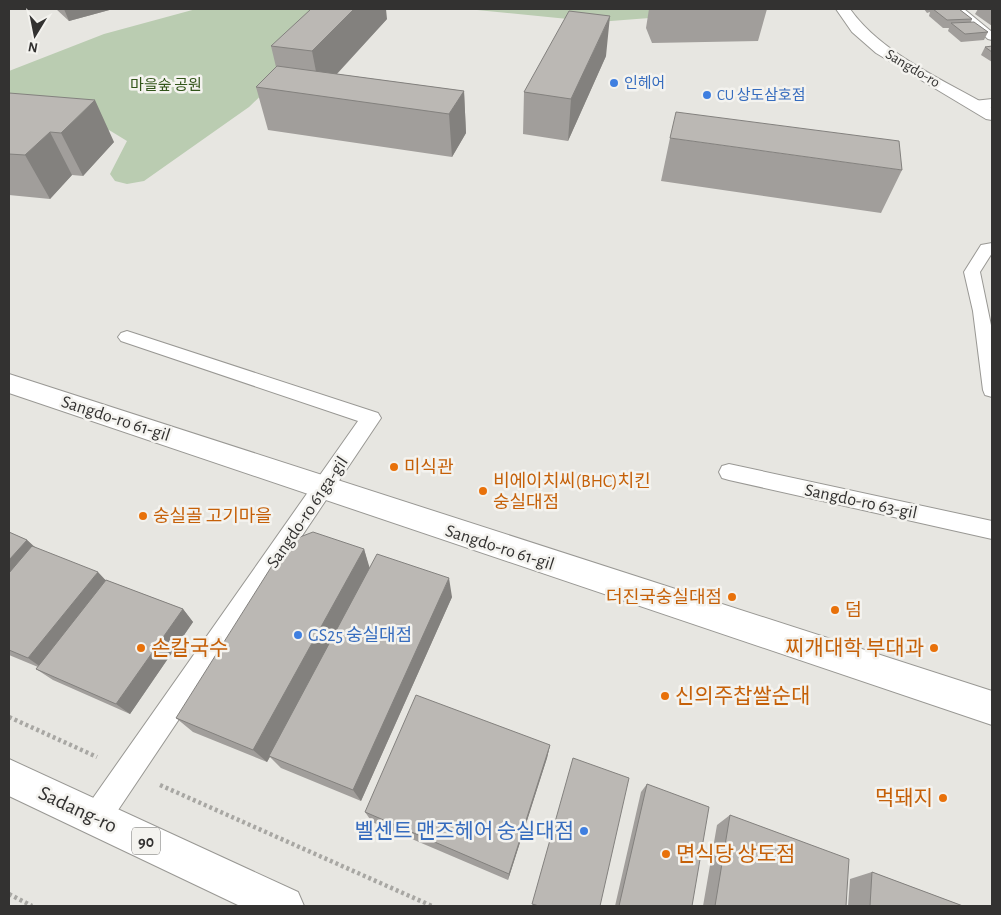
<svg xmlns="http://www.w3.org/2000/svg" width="1001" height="915" viewBox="0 0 1001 915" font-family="'Alegreya Sans','Noto Sans KR',sans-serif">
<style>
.green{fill:#baccb1}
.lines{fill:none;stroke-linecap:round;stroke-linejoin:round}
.lane-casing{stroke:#999894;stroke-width:2}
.street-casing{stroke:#999894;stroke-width:2}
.primary-casing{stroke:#999894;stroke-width:2}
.path{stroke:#a8a7a3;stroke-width:4.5;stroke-dasharray:3 3;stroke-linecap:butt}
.lane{fill:#fff;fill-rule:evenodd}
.street{fill:#fff;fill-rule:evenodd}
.primary{fill:#fff;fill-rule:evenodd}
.wall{fill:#a19e9b}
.shaded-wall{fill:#83817e}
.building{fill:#bbb8b4;stroke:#83817e}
.shop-dot{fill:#3f7fe0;stroke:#f4f3ef;stroke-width:2}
.food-dot{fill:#e8710a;stroke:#f4f3ef;stroke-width:2}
.labels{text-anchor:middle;stroke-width:5;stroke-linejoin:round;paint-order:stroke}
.far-street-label{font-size:15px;fill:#333231;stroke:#f4f3ef}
.far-shop-label{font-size:15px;fill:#366cbe;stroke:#f4f3ef;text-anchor:start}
.far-park-label{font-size:15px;fill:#32551a;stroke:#f4f3ef}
.shield{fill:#f4f3ef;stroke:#6d6c6a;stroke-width:1}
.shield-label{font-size:16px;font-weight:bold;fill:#333231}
.street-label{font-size:18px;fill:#333231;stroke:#f4f3ef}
.food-label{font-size:18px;fill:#c56008;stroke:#f4f3ef;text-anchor:start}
.shop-label{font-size:18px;fill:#366cbe;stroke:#f4f3ef;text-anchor:start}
.near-food-label{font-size:21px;fill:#c56008;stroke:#f4f3ef;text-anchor:start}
.near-street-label{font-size:21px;fill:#333231;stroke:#f4f3ef}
.near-shop-label{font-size:21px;fill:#366cbe;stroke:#f4f3ef;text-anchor:end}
</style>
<rect width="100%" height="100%" fill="#e7e6e1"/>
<!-- green -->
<path class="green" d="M196,9H351L249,107L144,181L127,184L115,181L110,174L127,141L109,130L50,119H9V71L104,34Z
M467,9H695L688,15L598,22Z"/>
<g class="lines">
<!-- lane casing -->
<g class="lane-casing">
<path id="lane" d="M953,9H964L992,32V40L988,39Z
M992,99V107L974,109L968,105L974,101Z
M992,243V253L980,272L992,330V397L985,395L983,390L973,311L964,272L981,245Z
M127,331L378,413L381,418L106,828L96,832L86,828L82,818L86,808L358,421L121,341L118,337L121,333Z
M729,464L992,521V539L729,480L722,478L719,472L722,466Z"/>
</g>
<!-- street casing -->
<g class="street-casing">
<path id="street" d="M9,374L992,691V725L9,393Z"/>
</g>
<!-- primary casing -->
<g class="primary-casing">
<path id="primary" d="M836,9H850C882,54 944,80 992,108V120L986,119L876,53L852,32Z
M9,759L298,892L304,906H240L9,796Z"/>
</g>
<!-- path -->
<path class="path" d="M9,717L97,757
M160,785L432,906
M9,894L32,906"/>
<!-- lane -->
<use href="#lane" class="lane"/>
<!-- street -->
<use href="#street" class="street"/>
<!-- primary -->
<use href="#primary" class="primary"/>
</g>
<!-- wall -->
<path class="wall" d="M56,9H113L69,21Z
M649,9H767L758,41L652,43L646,28Z
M924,9H959L972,19L971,22L988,32L984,40L961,42L948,31L949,28H943L929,16L930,12L927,13Z
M978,9H992V26L975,14Z
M387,19L337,74L464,91L466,133L452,157L268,130L256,87L276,67L271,46Z
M992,46V62L981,55L985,47Z
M606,56L568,141L523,134L524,92Z
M9,93L114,142L83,176L72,175L50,199L9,195Z
M670,138L902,170L881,213L661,181Z
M9,532L27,540L36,548L106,580L183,609L193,622L130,714L53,680L36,669L38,667L9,655Z
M364,549L369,568L452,597L361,801L281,768L270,757L267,762L193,732L176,718Z
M550,745L547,758L508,880L372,822L365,812Z
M647,784L692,906H615L641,792Z
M730,815L846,906H703L717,825Z
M872,872L963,906H848L850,879Z"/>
<!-- shaded-wall -->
<path class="shaded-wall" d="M64,9H113L69,21Z
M354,9H386L387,19L320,92L312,51Z
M610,16L606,56L568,141L571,99Z
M464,91L466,133L452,157L449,114Z
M95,100L114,142L83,176L61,133Z
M50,132L72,175L50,199L25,155Z
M27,540L42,554L9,592V560Z
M364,549L370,569L267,762L253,750Z
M98,572L111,586L45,670L28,658Z
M449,578L452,597L361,801L353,790Z
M183,609L193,622L130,714L116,704Z
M550,745L547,758L508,880L509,874Z"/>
<!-- building -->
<path class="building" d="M311,9H354L312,51L271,46Z
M933,9H959L972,19L947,20Z
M569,11L610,16L571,99L524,92Z
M974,22L988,32L965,34L951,23Z
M992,46V52L985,47Z
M277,66L464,91L449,114L256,87Z
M9,93L95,100L61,133L50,132L25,155L9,154Z
M676,112L899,141L902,170L670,138Z
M9,532L27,540L9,560Z
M313,532L364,549L253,750L176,718L287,542Z
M32,546L98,572L28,658L9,650V573Z
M377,554L449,578L353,790L269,756Z
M106,580L183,609L116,704L36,669Z
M416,695L550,745L509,874L365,812Z
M573,758L629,778L600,906H539L532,904Z
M647,784L709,807L692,906H619Z
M730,815L849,859L846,906H715Z
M872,872L963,906H870Z"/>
<!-- markers -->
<g class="shop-dot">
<circle cx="614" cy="83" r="5"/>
<circle cx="707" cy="95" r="5"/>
<circle cx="298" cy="635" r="5"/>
<circle cx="584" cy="831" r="5"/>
</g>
<g class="food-dot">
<circle cx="394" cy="467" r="5"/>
<circle cx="483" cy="491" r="5"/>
<circle cx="143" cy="516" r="5"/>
<circle cx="732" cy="597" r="5"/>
<circle cx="835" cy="610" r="5"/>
<circle cx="141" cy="648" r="5"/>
<circle cx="934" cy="648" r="5"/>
<circle cx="665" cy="696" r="5"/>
<circle cx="943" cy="798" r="5"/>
<circle cx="666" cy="854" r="5"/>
</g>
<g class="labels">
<!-- far-street labels -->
<g class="far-street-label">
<text transform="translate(913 68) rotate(31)" y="5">Sangdo-ro</text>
</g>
<!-- far-shop labels -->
<g class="far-shop-label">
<text x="624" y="88">인헤어</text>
<text x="717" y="100">CU 상도삼호점</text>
</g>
<!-- far-park labels -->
<g class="far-park-label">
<text x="166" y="90">마을숲 공원</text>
</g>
<!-- shield labels -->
<rect class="shield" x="132" y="827.5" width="28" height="27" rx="4"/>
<g class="shield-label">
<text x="146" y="847">90</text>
</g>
<!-- street labels -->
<g class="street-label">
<text transform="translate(116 418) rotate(18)" y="6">Sangdo-ro 61-gil</text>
<text transform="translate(861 501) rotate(12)" y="6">Sangdo-ro 63-gil</text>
<text transform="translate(307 512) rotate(-56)" y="6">Sangdo-ro 61ga-gil</text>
<text transform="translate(500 547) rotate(18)" y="6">Sangdo-ro 61-gil</text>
</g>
<!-- food labels -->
<g class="food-label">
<text x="404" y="473">미식관</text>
<text x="493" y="487">비에이치씨(BHC)치킨<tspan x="493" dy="21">숭실대점</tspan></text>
<text x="153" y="522">숭실골 고기마을</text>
<text x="722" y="603" text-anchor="end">더진국숭실대점</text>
<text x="845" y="616">덤</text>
</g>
<!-- shop labels -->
<g class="shop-label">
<text x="308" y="641">GS25 숭실대점</text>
</g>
<!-- near-food labels -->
<g class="near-food-label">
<text x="151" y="655">손칼국수</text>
<text x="924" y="655" text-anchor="end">찌개대학 부대과</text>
<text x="675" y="703">신의주찹쌀순대</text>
<text x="933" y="805" text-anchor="end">먹돼지</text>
<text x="676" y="861">면식당 상도점</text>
</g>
<!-- near-street labels -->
<g class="near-street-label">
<text transform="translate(78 809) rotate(25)" y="7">Sadang-ro</text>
</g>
<!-- near-shop labels -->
<g class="near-shop-label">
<text x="574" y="838">벨센트 맨즈헤어 숭실대점</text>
</g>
</g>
<!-- border -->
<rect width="1001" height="915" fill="none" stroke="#333231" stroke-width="20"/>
<!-- north arrow -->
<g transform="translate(35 35) rotate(190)" stroke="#f4f3ef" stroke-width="4" paint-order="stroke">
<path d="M0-4L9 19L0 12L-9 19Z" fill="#333231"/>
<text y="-8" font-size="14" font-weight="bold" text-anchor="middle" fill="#333231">N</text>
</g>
</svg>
